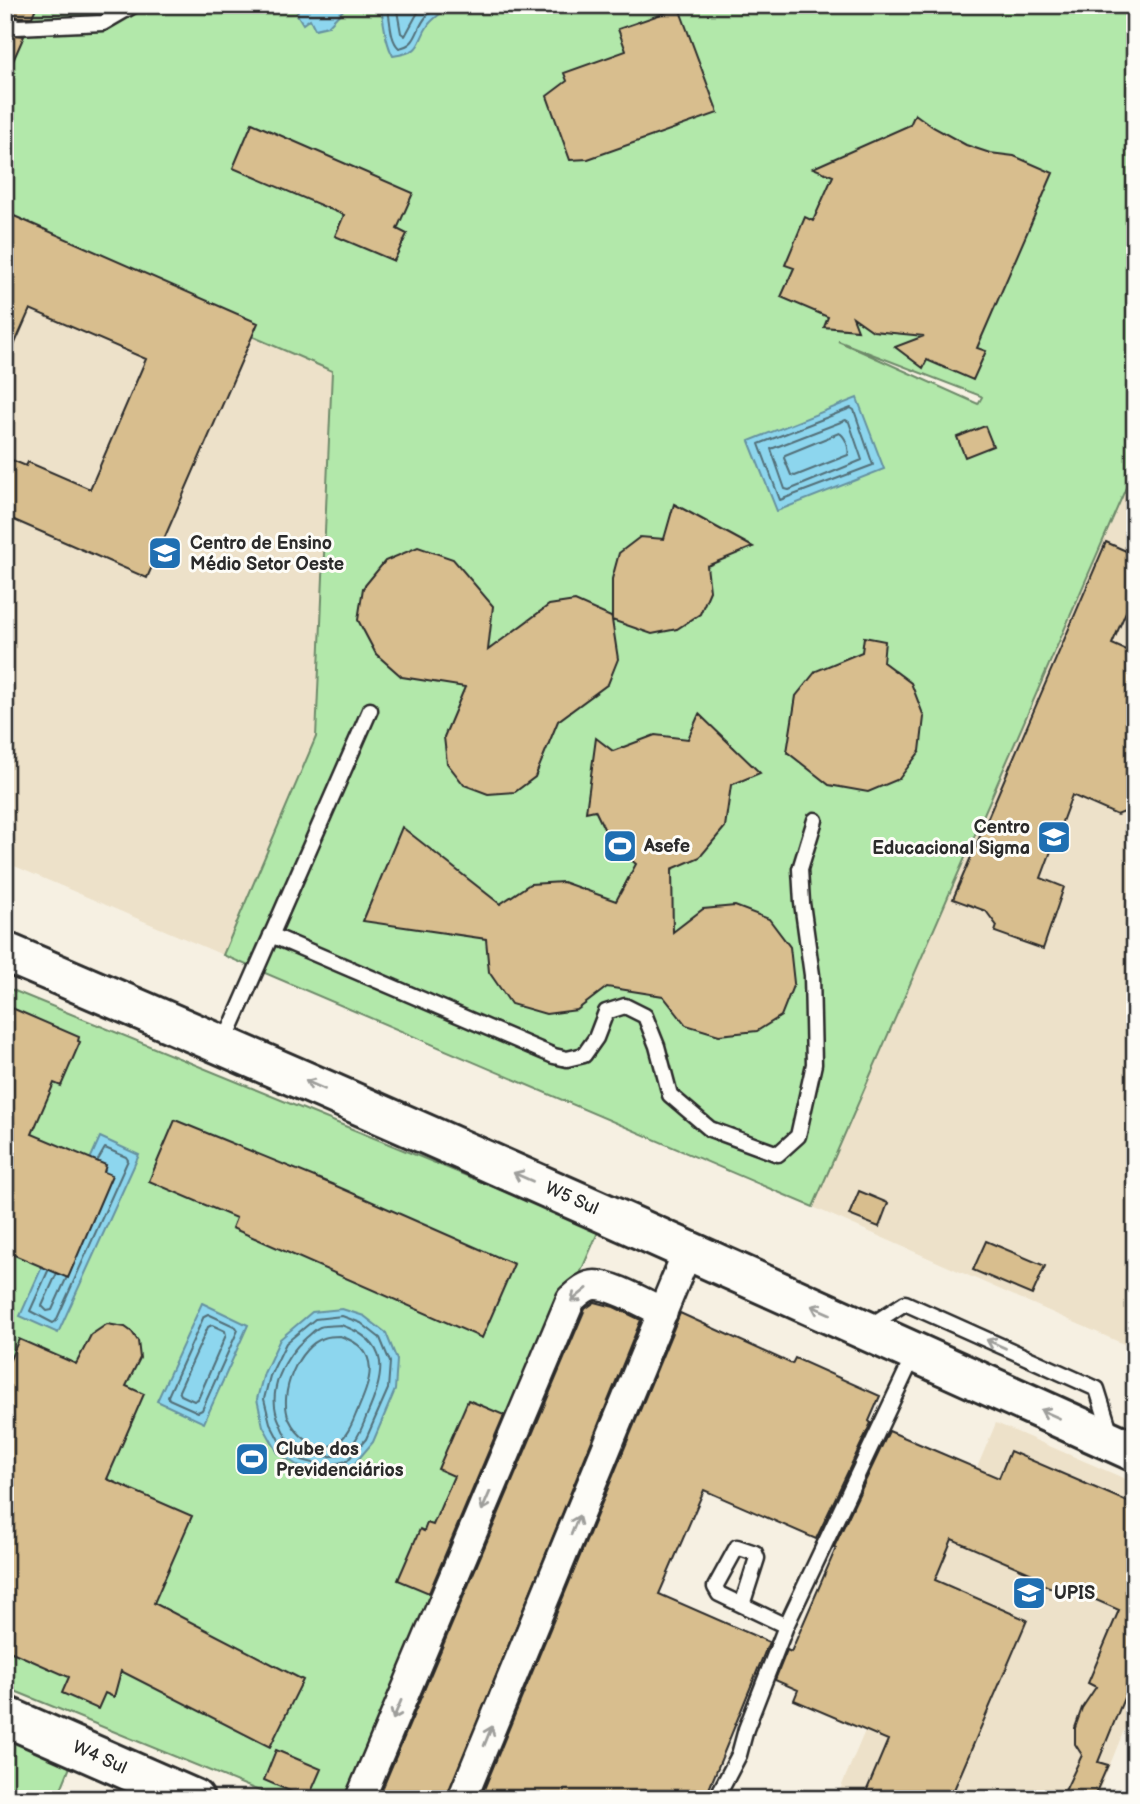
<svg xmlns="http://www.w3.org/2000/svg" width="1140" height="1804" viewBox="0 0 1140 1804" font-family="'Balsamiq Sans',sans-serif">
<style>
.built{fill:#ede1c9}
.green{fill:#b2e8aa;stroke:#6e8a6a;stroke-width:2;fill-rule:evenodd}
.water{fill:#8dd6ee;stroke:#6692a0;stroke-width:2}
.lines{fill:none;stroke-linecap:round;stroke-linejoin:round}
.shore{stroke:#526f79;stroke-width:2}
.building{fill:#d8be8e;stroke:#2b2b2b;stroke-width:2}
.service-casing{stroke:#2b2b2b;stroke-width:19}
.minor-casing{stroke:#2b2b2b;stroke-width:33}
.secondary-casing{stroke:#2b2b2b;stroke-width:44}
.service{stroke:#fdfcf7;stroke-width:14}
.minor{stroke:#fdfcf7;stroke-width:28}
.secondary{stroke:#fdfcf7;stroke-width:38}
.oneway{stroke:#9e9e9b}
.labels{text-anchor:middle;stroke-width:6;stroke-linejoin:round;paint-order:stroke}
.poi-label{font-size:18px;font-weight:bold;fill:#2b2b2b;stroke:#fdfcf7;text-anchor:start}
.street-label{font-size:18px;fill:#2b2b2b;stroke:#fdfcf7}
</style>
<rect width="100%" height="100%" fill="#f6f0e2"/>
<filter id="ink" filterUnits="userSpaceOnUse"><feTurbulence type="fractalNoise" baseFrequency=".0143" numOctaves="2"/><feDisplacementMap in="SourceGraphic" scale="14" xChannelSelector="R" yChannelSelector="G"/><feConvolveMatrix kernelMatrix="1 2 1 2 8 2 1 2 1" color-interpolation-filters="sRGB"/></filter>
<g filter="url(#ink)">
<!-- built -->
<path class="built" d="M5,229L332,370L316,737L223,955L5,862Z
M1135,467V1349L813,1207Z
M996,1423L1135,1483V1703L1096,1799H836Z"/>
<!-- green -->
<path class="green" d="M9,5H1135V467L813,1207L223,955L316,737L332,371L5,229V14ZM838,341L981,396L982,397L978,404Z
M5,987L599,1230L351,1799H279L5,1687Z
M5,1733L72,1762L57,1799H5Z"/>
<!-- water -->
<path class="water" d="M296,5H348L328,26L315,29L310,19L303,24L298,16Z
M380,5H451C444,11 435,17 429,24C415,44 425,51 393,56C384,40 385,23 380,5Z
M857,398L884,469L777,511L749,441Z
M100,1137L139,1155L58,1333L20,1316Z
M202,1303L248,1325L204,1423L157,1401Z
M342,1309L364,1316L386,1333L397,1360L395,1390L373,1442L351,1468L325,1473L300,1467L278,1453L263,1426L257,1399L264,1373L280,1339L312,1312Z"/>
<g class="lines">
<!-- shore -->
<path class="shore" d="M387,5C391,19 389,39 399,48C418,45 415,30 426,17C429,13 435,9 440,5
M396,5L401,33L405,36L417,14L426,5
M851,408L854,410L873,465L780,500L759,444Z
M846,420L849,422L862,460L789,490L785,489L771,449Z
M839,433C845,435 850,449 848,455L795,476L791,475L784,458L785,455Z
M48,1271L30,1311L53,1323L56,1321L128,1160L126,1157L105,1148L98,1160
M56,1275L42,1306L47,1311L52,1310L66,1279
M208,1314L236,1327L238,1330L202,1410L198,1412L169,1399L168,1396L204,1316Z
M342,1316L361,1323L380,1338L390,1362L388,1389L366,1439L347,1461L325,1466L302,1460L283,1448L270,1423L264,1399L270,1376L286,1343L315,1319Z
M212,1325L225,1331L226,1335L198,1399L194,1401L181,1395L179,1391L208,1327Z
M341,1325C392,1342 385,1375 367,1415C362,1428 354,1449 340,1454C325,1460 301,1454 290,1442C286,1437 282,1429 280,1423C265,1393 284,1356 307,1337C311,1334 315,1329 320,1327C326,1325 335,1326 341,1325Z
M340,1336C384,1350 370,1382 356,1414C352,1424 346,1439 335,1444C316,1454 296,1434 289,1419C278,1394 298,1346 324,1338C329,1336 335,1336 340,1336Z"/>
</g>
<!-- building -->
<path class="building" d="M5,5H37L32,17H19L5,13Z
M679,8L718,113L588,159L570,160L547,96L567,81L564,73L626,51L618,29Z
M5,33L24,36L5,79Z
M915,114L933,127L966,145L990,153L1014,156L1053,173L977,348L986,351L973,380L927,360L923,368L895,347L924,336L873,331L853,317L858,330L824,327L828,317L781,297L794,268L785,265L805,217L813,221L833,176L813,168L910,125Z
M252,123L413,193L397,229L407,234L394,261L335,236L344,215L233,168Z
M5,212L258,323L147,578L5,516V457L26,466L28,462L90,489L146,359L30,309L5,366Z
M985,426L993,446L965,457L957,437Z
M674,504L753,547L707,566L710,591L700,614L677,629L652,634L612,620L618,659L608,684L558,721L535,777L515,792L488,794L464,785L447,763L444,737L465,687L402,677L376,654L358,620L363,588L385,561L418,547L453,559L493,606L488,650L549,605L575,601L611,617L612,619V579L619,553L640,537L664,539Z
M1106,542L1135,555V591L1112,644L1135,654V808L1117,815L1072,795L1041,878L1064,887L1043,949L995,932L997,926L986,911L953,899Z
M864,637L885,641L883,662L911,683L924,717L920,751L899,779L868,792L829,785L787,752L796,696L816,671L862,652Z
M699,714L760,773L731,785L725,827L700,857L672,869L673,932L703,909L735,906L769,919L790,947L794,983L781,1016L757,1031L719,1035L686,1025L663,996L607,987L577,1010L546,1014L511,1004L489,972L486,939L363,921L402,827L500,904L530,884L563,882L616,901L636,864L611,843L595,810L586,812L596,738L613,751L655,735L688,739Z
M5,1005L79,1037L78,1041L80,1042L61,1086L54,1083L32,1134L106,1165L104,1172L112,1175L68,1278L5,1251Z
M175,1120L334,1185L514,1264L482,1338L232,1228L236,1218L149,1181Z
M859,1191L888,1203L879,1227L849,1215Z
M986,1241L1045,1266L1032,1295L973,1270Z
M595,1302L614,1307L641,1320L446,1799H378L585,1309Z
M680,1313L792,1364L795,1358L880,1396L869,1421L871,1423L816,1539L704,1490L659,1594L769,1642L705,1799H480Z
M107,1324L125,1327L132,1332L138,1341L140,1358L126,1386L144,1394L107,1479L192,1516L154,1603L303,1680L270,1747L121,1671L114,1697L105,1693L98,1709L62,1693L69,1677L5,1649V1371L19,1339L76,1364L91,1335Z
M468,1400L504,1415L429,1593L398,1580L420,1529L424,1531L427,1523L433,1525L454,1476L438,1469Z
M889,1431L999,1478L1010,1451L1135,1505V1671L1098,1762L1108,1765L1093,1799H1076L1064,1793L1082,1755L1075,1744V1728L1082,1708L1096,1687L1088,1683L1119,1610L1069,1588L1066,1594L1042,1584L1037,1576L952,1539L935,1580L1027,1620L950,1799H863L888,1740L794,1700L798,1690L775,1680L787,1650L791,1652L836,1548L834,1547Z
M276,1750L321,1769L308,1799L264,1780Z"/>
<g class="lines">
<!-- service casing -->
<g class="service-casing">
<path id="service" d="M5,22L17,27L103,23L134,5
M271,935L554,1056L567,1059L584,1055L596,1038L606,1012L625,1006L645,1016L657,1046L670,1095L710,1129L778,1154L798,1136L814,1064L812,975L802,903L800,869L815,820
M224,1043L370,710
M868,1327L905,1303L1097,1389L1111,1434
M786,1626L914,1355
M716,1799L739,1755L746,1729L786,1626L719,1594L715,1587L737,1547L755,1553L757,1558L742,1605"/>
</g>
<!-- minor casing -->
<g class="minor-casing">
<path id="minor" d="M360,1799L571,1299C578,1293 586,1285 595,1285C614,1285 645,1304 663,1312
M462,1799L688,1250"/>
</g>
<!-- secondary casing -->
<g class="secondary-casing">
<path id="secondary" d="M5,952C384,1113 760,1282 1135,1452
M5,1716L194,1799"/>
</g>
<!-- service -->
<use href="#service" class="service"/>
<!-- minor -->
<use href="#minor" class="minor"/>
<!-- secondary -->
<use href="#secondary" class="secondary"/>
</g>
<!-- one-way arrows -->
<defs><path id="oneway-shaft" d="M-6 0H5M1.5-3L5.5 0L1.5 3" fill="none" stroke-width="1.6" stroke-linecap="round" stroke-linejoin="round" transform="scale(1.75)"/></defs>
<g class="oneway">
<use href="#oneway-shaft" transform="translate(315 1085) rotate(-156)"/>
<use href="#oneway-shaft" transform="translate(523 1177) rotate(-156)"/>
<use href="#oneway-shaft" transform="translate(579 1295) rotate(141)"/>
<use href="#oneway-shaft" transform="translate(821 1310) rotate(-156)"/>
<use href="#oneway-shaft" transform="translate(996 1344) rotate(-156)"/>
<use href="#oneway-shaft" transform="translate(1050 1414) rotate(-156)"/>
<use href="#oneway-shaft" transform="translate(486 1501) rotate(113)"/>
<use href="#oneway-shaft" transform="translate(575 1525) rotate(-68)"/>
<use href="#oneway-shaft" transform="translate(397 1710) rotate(113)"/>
<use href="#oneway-shaft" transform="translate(488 1736) rotate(-68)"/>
</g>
</g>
<!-- icons -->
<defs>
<g id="school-square" transform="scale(1.75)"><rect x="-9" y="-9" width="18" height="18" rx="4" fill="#1f6fb2" stroke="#fdfcf7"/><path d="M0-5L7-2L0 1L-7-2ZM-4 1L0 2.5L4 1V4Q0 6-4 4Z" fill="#fff"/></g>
<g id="stadium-square" transform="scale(1.75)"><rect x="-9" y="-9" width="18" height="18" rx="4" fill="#1f6fb2" stroke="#fdfcf7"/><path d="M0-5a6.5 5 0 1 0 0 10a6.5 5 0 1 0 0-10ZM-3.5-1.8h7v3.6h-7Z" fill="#fff"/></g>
<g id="university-square" transform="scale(1.75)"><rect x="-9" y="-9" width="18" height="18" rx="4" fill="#1f6fb2" stroke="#fdfcf7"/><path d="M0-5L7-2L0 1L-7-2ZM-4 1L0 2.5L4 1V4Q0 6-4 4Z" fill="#fff"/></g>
</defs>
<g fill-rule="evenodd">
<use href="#school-square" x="165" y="553"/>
<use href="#school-square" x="1054" y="837"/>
<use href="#stadium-square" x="620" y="846"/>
<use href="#stadium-square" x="252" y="1459"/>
<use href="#university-square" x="1029" y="1593"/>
</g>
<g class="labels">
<!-- poi labels -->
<g class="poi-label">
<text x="190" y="549">Centro de Ensino<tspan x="190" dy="21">Médio Setor Oeste</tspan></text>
<text x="1030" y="833" text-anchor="end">Centro<tspan x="1030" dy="21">Educacional Sigma</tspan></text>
<text x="644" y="852">Asefe</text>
<text x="276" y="1455">Clube dos<tspan x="276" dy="21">Previdenciários</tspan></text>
<text x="1054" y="1599">UPIS</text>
</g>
<!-- street labels -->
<g class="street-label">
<text transform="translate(572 1198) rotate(24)" y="6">W5 Sul</text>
<text transform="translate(100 1757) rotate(24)" y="6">W4 Sul</text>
</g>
</g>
<!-- margin -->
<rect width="1140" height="1804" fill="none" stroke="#fdfcf7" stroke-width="28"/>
<rect x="14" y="14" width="1112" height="1776" fill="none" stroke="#2b2b2b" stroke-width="2.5" filter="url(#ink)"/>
</svg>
